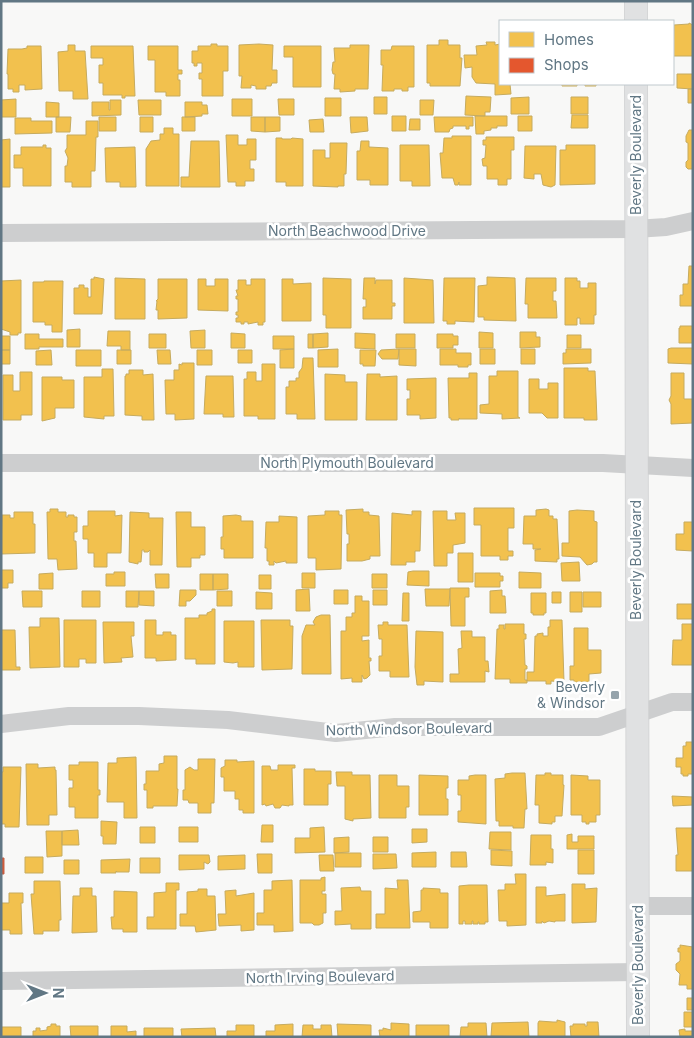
<svg xmlns="http://www.w3.org/2000/svg" width="694" height="1038" viewBox="0 0 694 1038" font-family="Inter,sans-serif">
<style>
.homes{fill:#f2c14e;stroke:#c6ab5e}
.shops{fill:#e4572e;stroke:#bd6148}
.lines{fill:none;stroke-linecap:round;stroke-linejoin:round}
.major-casing{stroke:#d5d6d7;stroke-width:24}
.minor{stroke:#cdcecf;stroke-width:18}
.major{stroke:#e0e1e2;stroke-width:22}
.poi-dot{fill:#96a4ac;stroke:#fff;stroke-width:2}
.labels{text-anchor:middle;stroke-width:5;stroke-linejoin:round;paint-order:stroke}
.street-label{font-size:14px;fill:#617784;stroke:#fff}
.poi-label{font-size:14px;fill:#617784;stroke:#fff;text-anchor:end}
</style>
<rect width="100%" height="100%" fill="#f8f8f7"/>
<!-- homes -->
<path class="homes" d="M689,23L693,25V56H673L674,25L689,24Z
M439,40H448V45H460V58H462L460,86H430V83H427V45H439Z
M486,42H495V45L500,44V84H510L511,94L495,95V84L476,83L472,77V67L465,68L464,55H477L476,46L487,45Z
M211,44H217V46H228V71H223V96H202V79H199V73H202V63H197V66H194V63H192V51H198V46H211Z
M259,44L273,45L272,70H277V83H272L271,86H266V89H256V86L251,85V88H241L242,76H239V45Z
M68,45H75V51H85L88,99H73V91H59L58,52L68,51Z
M350,45H369L368,89H355V91L340,92V89H334L335,74H333L332,70L333,62H335L334,48H350Z
M27,46H41L42,89L25,90V85H19V92H13V89H8V74H7L8,49H22L27,48Z
M91,46H133L135,96H125V98H122V95H103V83H99V65H103V58H91Z
M148,46H178V70H182V74H178V80H180V96H166V92H155V60H148Z
M284,46H321V87H293V57H284Z
M392,46H414V87H408V91H402V89H394V91H382L383,65H381V50H391Z
M677,74H693V89L677,88Z
M562,84H577V86H562Z
M585,84H596V86H585Z
M688,89H693V103H688Z
M466,96L491,97L490,112H485V116L465,115Z
M374,97H387V114H374Z
M529,97V114H511V98Z
M571,97H588V114H571Z
M325,98H341V116H325Z
M16,99V117H1V100Z
M232,99H252V116H232Z
M278,99H294V115H279Z
M110,100H121V115L92,116V102H109V110H110Z
M138,100H161V115H139Z
M420,100H434L433,115H420Z
M46,102L59,103V117H46Z
M185,102H202V105H207L208,114H202V116L185,117Z
M572,115H588V128H571Z
M392,116H406V131H392Z
M475,116H507V126H497V128H491V130L484,131V134H476Z
M518,116H532V131H518Z
M56,117H71L70,132H56Z
M99,117H116V131H99Z
M140,117H153V132H140Z
M182,117H195V131H182Z
M251,117H265V132L251,131Z
M265,117H280V131L265,132Z
M350,117H367L368,131L351,133Z
M434,117H473V126H469V129H466V126H453V128L450,129L449,132H435Z
M15,118H31V121H52V133L15,134Z
M323,119L324,132H310L309,120Z
M410,119H420V130H409Z
M86,121H98V137H96L95,171H91V187H72V182H65V166H67L68,158L65,151L67,148V135H86Z
M164,128H173V134H179V186H146V149L151,141L160,140V134H164Z
M689,130H693V169H688L686,167V162L688,160V143L686,142V136Z
M226,135H238V145H247V139H256V160H250V169H254V181H245V186H236V182H228Z
M452,136H471V185H459V182L458,185H455L453,178H442L440,153H443L444,138H452Z
M486,137H514V150H511V179H507V185H498V179H487V166H483L482,159L485,158L486,145H483V140H486Z
M276,138H282V139H291L292,138L303,139V186H286V182H276Z
M10,139V187H1V140Z
M191,141H219L220,187H181V177H189Z
M361,141H369V147L388,148V185H370V180H357V151H360Z
M330,143H347L346,174H344V186H338V187L313,186V150H325V158H330Z
M43,145H46V148H51V186H23V168H14V155H21V147H43Z
M400,145H429L430,186H412V181H400Z
M566,145H595V184L560,185V150H566Z
M525,146H556L555,185L551,187L543,185L541,174H534V179L524,178Z
M135,147L136,187H120V182H106L105,148Z
M689,266H693V306H680V295H683V284H688Z
M94,277L104,279L102,314H74V288H79V285H84V288H88V297H91V279H94Z
M487,277L515,278L516,321L484,320V317H478V286L487,285Z
M115,278L145,279V319H115Z
M323,278L351,279V328H326V315H323Z
M364,278H375V284L376,280H392V303H395V306H392V319H363V307H366V299H363Z
M404,278L433,280L434,323H404Z
M444,278H475L474,322L455,321V324H447V321H443Z
M526,278H556V291H553V301H556L557,318H528V304H525Z
M565,278H577V281H580V288H588V283H596V315H594V324H580V318H577V325H565Z
M158,279H187V318L158,319V310H156L157,301H156L158,299Z
M198,279H206V286H215V279H228V311L198,310Z
M251,279H265V322H263V325H258V322L248,324V322H244V324H241V322H236V318H238V315H236V312H238V299H236V296H238L236,290H238V280H246V285H251Z
M282,279H293V284L311,283V321H282Z
M21,280V333H18V335H10V332L1,329V281Z
M44,281H63L62,332H52V325H45V322H33V282H44Z
M680,326H693V343H679V328H680Z
M80,329V347H67V330Z
M205,330V348H191L190,331Z
M108,331H130V350H121V346H107Z
M479,332L493,333V348H479Z
M520,332H536V337H540V347L520,348Z
M231,333L245,334V348H231Z
M328,333V347L313,348V334Z
M355,333L375,334V349L355,348Z
M25,334H39V339H63V347H39V349H25Z
M149,334H166V348H149Z
M308,334H313V348H308Z
M396,334H415V348H396Z
M437,334H453V336H458V345H453V348H437Z
M567,335H581V348H567Z
M1,336H10V350H1Z
M273,336H294V349H273Z
M671,348H693V364L668,363V349Z
M294,349V368H280V350Z
M338,349V367H318V350Z
M399,349H416V366L399,365Z
M399,349L398,359H382L378,354L381,350Z
M440,349H456V353H471V365H468V367H458V365H440Z
M480,349H495V364H480Z
M521,349H535V364H521Z
M566,349H591V363L563,364V353H566Z
M1,350H10V364H1Z
M51,350L52,365H36V351Z
M76,350H101V366H76Z
M117,350H131V364H117Z
M157,350H170L171,364H158Z
M197,350H212V365H197Z
M238,350H252V363H238Z
M360,350H376L375,366H363V364H360Z
M303,358H313L315,419H297V414H286V387H289V381H296V378H299V372L302,368Z
M182,363H194V419L175,420V414H166L165,380H174V370H179V364L182,365Z
M262,364H275V419H258V416H244V379H247V372H256V381H262Z
M564,368H588V371H595L597,420H584V418H564Z
M102,369H113L114,416H104V419L84,417V377H102Z
M129,370H143V375L153,374L154,420H142V416L125,415V376H126V374H129Z
M497,371H518V417L520,418L502,419V414L480,413V405L489,404V376H497Z
M20,372H32V415H21V420H3V375H13V391H20Z
M469,373H477V419H460L459,418V420H451V418H449L448,378H469Z
M671,373H684V399H693V423L671,424V404L669,400L671,396Z
M325,374L345,375V382H357V420H325Z
M367,374H380V377L397,376V420H366Z
M206,376H233L234,417H223V414H204Z
M42,377H62V380H74V408H55V418L42,421Z
M436,378V418L420,419V415H407V399H410V390H407V379Z
M529,379H539V389H548V383H558V418H547L542,413H529Z
M474,508H514V528H508V551H513V556H508V560H500V556H481V525H474Z
M50,509H58V512H66V517H68V515H74V517H77V532H74V541H76L77,569L58,570L57,559H48L47,512H50Z
M363,509V512H369V515L379,516L380,556H370V559L362,561H347V544H349V534H347L346,510Z
M546,509L549,510V516H553V519H557L559,559H557V562L535,561V550L541,549H533V544H523L524,516H536V510Z
M577,510L594,511V521L597,522V562H594L592,564L587,565L580,557L562,556V543H569V511Z
M88,511H115V516L122,515L121,553H107V567H94V553H88V539H83V526H88Z
M325,511H339V515H342L341,569L316,570V558H308V516L325,515Z
M412,511H421L420,551H415V562H406V565H391L392,513L412,515Z
M433,511H447V520H456L455,513H465V543L453,545V553H447V566H434Z
M14,512H33V524H35V553L1,554L2,515H10V518H14Z
M130,512L149,513V518H163L162,565H150V550L148,552H144V550H142L141,562H138V564L129,562Z
M176,512H191V527H205V555H200V558H191V567H177Z
M236,515L241,516V521H253V558H224V549H221V537H223V516Z
M279,516L297,517V563H286V561L276,563L274,561V565H269V561H267V548H265L266,522H279Z
M684,522H693V551L676,550V534H684Z
M458,553H473V582H458Z
M579,562L580,581H562L561,563Z
M1,570H13V583H8V588H1Z
M413,571H429V586L407,585L408,572Z
M114,572H125V586H106V574H114Z
M519,572L541,573V588H519Z
M53,573V589H39V574Z
M302,573H315V588H302Z
M475,573H500V576H503V581H500V587H475Z
M155,574H169V588H156Z
M200,574H213V590H200Z
M213,574H228V589L213,590Z
M372,574H387V588H372Z
M259,575H271V589H259Z
M450,588H469V597H465V626H451Z
M309,589L310,611H296V590Z
M425,589H450L449,606H426Z
M180,590H196V595L190,601H186V606H179Z
M334,590H348V604H334Z
M373,590H387V605H373Z
M502,590V596H505L506,613H490V591Z
M22,591H42V607H23Z
M82,591H100V607H82Z
M126,591H139L138,607H126Z
M139,591H154V606L139,605Z
M217,591H232V606H217Z
M256,592L272,593V609H256Z
M552,592H561V603H552Z
M570,592H582V612H570Z
M583,592H601V607H583Z
M403,593H409V621H402Z
M531,593H546V613H544V615H533V613H531Z
M355,596H362V601H369V636H362V641L369,640V658H371V661H369L370,675L367,678L364,679L362,675V682H352V678L341,679V631H346V617H352V613H355Z
M677,604H693V619H677Z
M212,609H215V664H196V659H185V618H199V615H207V613L212,611Z
M321,615H330L331,674H302V636L306,625H315L313,622L316,617Z
M40,618H59L60,667L30,668L29,627H40Z
M64,620H96V663H86V659H79V667H64Z
M145,620H156V635H163V632H171V635H176V660L156,661V658H145Z
M261,620H290V626H293L292,669L262,670Z
M550,620H562L564,682L551,681V684H546V681H527V672H534L535,636H537V634L543,633V636H548V627H550Z
M224,621H254V667H238V662L233,663L224,662Z
M103,622H134V636H131L133,657L121,658L122,662L104,663Z
M383,622H388V625H407L409,677H390V671H379V656H382V639H379L378,625H383Z
M505,624H524V634H526V639H524L525,665L527,666V669H525V680H527V683H510V679H495L497,629H499V625H504V629H505Z
M682,624H693V665H672L673,640H682Z
M574,628H588V650H601V673L589,674V682H574V680H570V666H574Z
M1,630H15L16,667H20V670H1Z
M416,631L443,632V682L424,681V685H417L415,667Z
M461,631H472V637H485V661H488L489,672L485,671V682H450V674H459L458,649L462,648Z
M686,742H693V774H688V776H683V774H681V767H676V758H683V746H686Z
M164,756H177V789H178L177,806H153V808H147V790H144V784H146V771H159V764L164,763Z
M136,757L137,818H124V802H107L108,763H117V758Z
M198,759H215L214,803H211V813H198V803H189L188,800H183V790H185V770L190,767L194,770H198Z
M225,760H237V762L254,761V813H243V810H239V799H235V791H224V777H221V768L225,766Z
M79,762H98V790H100V795H98V818H75V807H69V788H73V780H69V765H79Z
M26,764H38V768L55,767V770H56L57,815H49V825H27Z
M278,765H295V768H292L293,805H289V806L282,805L280,808H275L273,804L266,806L265,804L262,805V766H270L271,770H278Z
M3,767H21L19,827H5V824H1V772H3Z
M304,769H315V771H331V784H328V805H304Z
M336,772H352V775H370L371,818L353,819V821L345,819V786H337Z
M512,773H525L527,809H525L524,828H513V826H499V821H496L495,779L505,778V774Z
M545,773H551V775H563V785H564L562,816H555V822H552V824L539,823V805H535L536,775H545Z
M379,775H397V786H409V807H406V818H379Z
M419,775L448,776V788H446V799H448V815H419Z
M475,775H486V824L458,822V811H461V795H458V780H469V776Z
M571,775L588,776V780H600V815H596V822H589V824H586V822H582V815H571Z
M672,796L693,797V805L673,806Z
M101,821L117,822L116,844H103V836H101Z
M262,825H273V842H261Z
M140,827H155V843H140Z
M179,827H198V842H179Z
M324,827L325,852L295,853V838H310V828Z
M676,828H693V871H676V855H678Z
M412,829H427V842L412,843Z
M78,830L79,845H62V831Z
M46,831H62V856L47,857Z
M490,832H511V850L489,849Z
M572,834V842H578V836H594V849H567V835Z
M531,835H551V849H553V863L546,862V865H530Z
M349,837V852L334,853V838Z
M373,837H388V852H373Z
M491,850L512,851V866L491,865Z
M578,850H594V874H578Z
M436,852V867H412V853Z
M451,852H466L467,867H451Z
M335,853H361V867H335Z
M257,854H272V873H258Z
M373,854H396L397,868L373,869Z
M179,855H209L210,862L208,864L204,862V869L179,870Z
M245,855V869L218,870V856Z
M319,855H333L334,871H320Z
M25,857H43V873H25Z
M140,858H160V873H140Z
M130,859L129,872H117L116,871V873H101V860Z
M64,860H79V874H64Z
M515,874H526V925L507,926V921H499L498,890H505V884H516Z
M325,877V891H322V894H326V913H323V923L319,925H314L312,923H300V880H321V878Z
M292,880L293,931L274,932V925H257V913H264V890H272V881Z
M397,880H408L410,928H376V914H385V888L398,889Z
M34,881H60L61,920H59V931H43V934H34L31,894H34Z
M166,883H179V890H176V929H147V917H154V893L166,892Z
M572,884H585V889L597,888L596,922L572,923Z
M469,885H487L488,922H485V924H479V922H478V924H473V921H472V924H465V921H463V924H459V886Z
M360,887L361,891H371V929H351V924L335,925V911H342L341,888Z
M536,887H546V896L565,894V921H555V922L549,921L544,923L542,921V923H536Z
M80,888H92V896H96L97,932L72,933L73,896H80Z
M423,888L440,889V893H448V928H430V922H413V912L421,911V890H423Z
M198,889H207V896H215L216,930L196,932L195,926H180V914H187V892L198,891Z
M236,890V896L254,893V930L241,931V925L219,926L218,914H226L225,891Z
M114,891L137,892V932H123V929H112L111,917H114Z
M9,893H23V903H21L22,934H10V930H1V901V903H9Z
M680,945L693,947V989H687V985H679L680,974L676,970V964L680,961V952H678V948H680Z
M687,998H693V1010H687Z
M684,1012H693V1027H684Z
M557,1020L565,1022V1037H538V1023L539,1021L553,1022H557Z
M528,1022L529,1037L491,1036L492,1023Z
M587,1022H598L599,1037H571L570,1026H573V1024H585V1026H587Z
M391,1023L409,1024V1037H380L379,1030H383V1028L391,1030Z
M468,1023H486L487,1037H460L461,1027H468Z
M51,1024H56V1026H60V1037H33V1031H36V1028H40V1031L47,1030V1027L51,1026Z
M293,1024V1037H266V1031H275V1025Z
M337,1024L371,1025V1037H338Z
M236,1025H254V1037H227V1031H236Z
M303,1025H313V1029H321V1025H331L332,1037H302Z
M416,1025H449V1037H416Z
M70,1026H98V1037H71Z
M111,1026H127V1032L136,1031V1037H111Z
M1,1027H21V1037H1Z
M144,1028H173V1037H144Z
M215,1028L216,1037H182L181,1029Z
M685,1029V1031H693V1037H680L679,1030Z"/>
<!-- shops -->
<path class="shops" d="M1,858H4V874H1Z"/>
<g class="lines">
<!-- major casing -->
<g class="major-casing">
<path id="major" d="M636,21V1
M636,84L638,1037"/>
</g>
<!-- minor -->
<path class="minor" d="M1,233L635,229L666,227L693,221
M1,463H603L693,468
M1,724L69,716H139L228,720L336,733L395,727H599L672,702H693
M638,906H693
M1,981L638,972"/>
<!-- major -->
<use href="#major" class="major"/>
</g>
<!-- markers -->
<rect class="poi-dot" x="610" y="690" width="10" height="10" rx="2.5"/>
<g class="labels">
<!-- street labels -->
<g class="street-label">
<text transform="translate(636 155) rotate(-90)" y="5">Beverly Boulevard</text>
<text x="347" y="236">North Beachwood Drive</text>
<text x="347" y="468">North Plymouth Boulevard</text>
<text transform="translate(636 560) rotate(-90)" y="5">Beverly Boulevard</text>
<text transform="translate(409 729) rotate(-1)" y="5">North Windsor Boulevard</text>
<text transform="translate(638 965) rotate(-90)" y="5">Beverly Boulevard</text>
<text transform="translate(320 977) rotate(-1)" y="5">North Irving Boulevard</text>
</g>
<!-- poi labels -->
<g class="poi-label">
<text x="605" y="692">Beverly<tspan x="605" dy="16">&amp; Windsor</tspan></text>
</g>
</g>
<!-- border -->
<rect width="694" height="1038" fill="none" stroke="#617784" stroke-width="5"/>
<!-- legend -->
<rect x="499" y="20" width="175" height="65" fill="#ffffff" stroke="#c0c9ce"/>
<rect x="509" y="32" width="25" height="15" fill="#f2c14e" stroke="#c0c9ce"/>
<text x="544" y="45" font-size="15" fill="#617784">Homes</text>
<rect x="509" y="58" width="25" height="15" fill="#e4572e" stroke="#c0c9ce"/>
<text x="544" y="70" font-size="15" fill="#617784">Shops</text>
<!-- north arrow -->
<g transform="translate(45 993) rotate(90)" stroke="#ffffff" stroke-width="4" paint-order="stroke">
<path d="M0-4L9 19L0 12L-9 19Z" fill="#617784"/>
<text y="-8" font-size="14" font-weight="bold" text-anchor="middle" fill="#617784">N</text>
</g>
</svg>
